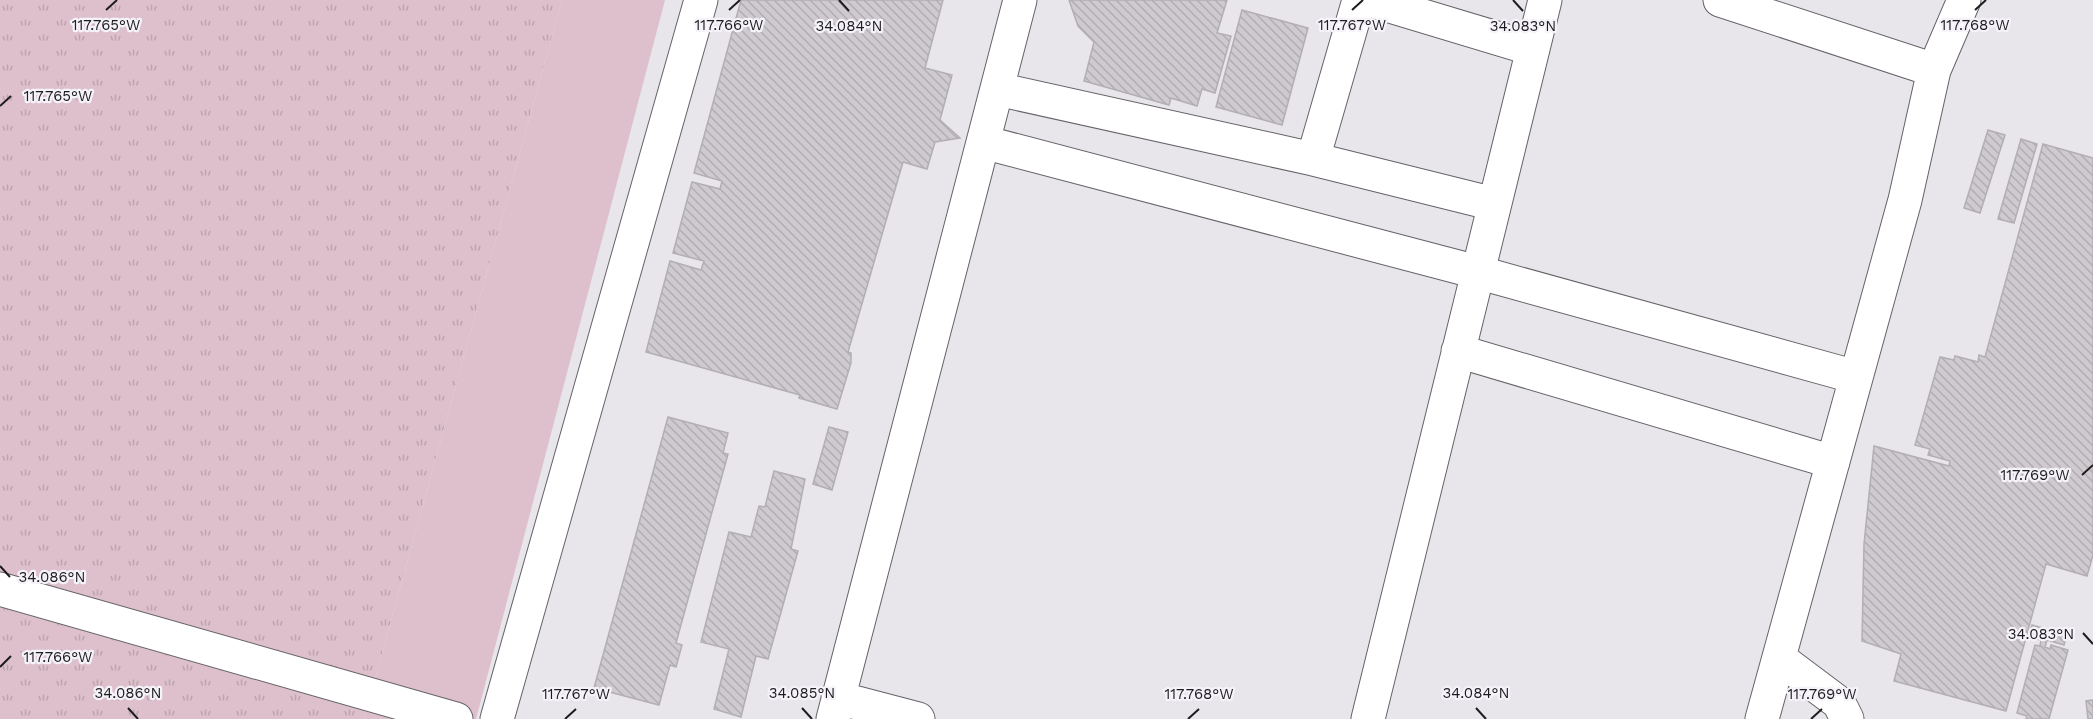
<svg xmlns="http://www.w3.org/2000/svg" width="2093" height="719" viewBox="0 0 2093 719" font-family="'Work Sans',sans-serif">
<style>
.grass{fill:url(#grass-tufts)}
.pitch{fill:#ddc0cb}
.building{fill:url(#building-back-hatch);stroke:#b2aeb2;stroke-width:1.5}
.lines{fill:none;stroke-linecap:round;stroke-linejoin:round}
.minor-casing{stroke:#656368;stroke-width:35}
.minor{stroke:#fff;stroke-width:33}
.ticks{fill:none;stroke:#1d1c1e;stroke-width:2}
.ticks-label{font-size:15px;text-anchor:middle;fill:#1d1c1e;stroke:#f5f3f9;stroke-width:4.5;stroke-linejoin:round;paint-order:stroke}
</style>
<defs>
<pattern id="grass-tufts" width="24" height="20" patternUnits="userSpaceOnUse" patternTransform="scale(1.5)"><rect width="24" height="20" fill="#ddc0cb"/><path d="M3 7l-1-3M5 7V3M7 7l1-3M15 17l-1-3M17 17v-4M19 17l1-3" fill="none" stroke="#bda4ae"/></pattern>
<pattern id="building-back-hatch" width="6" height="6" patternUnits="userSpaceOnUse" patternTransform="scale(1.5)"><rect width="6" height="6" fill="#cfcacf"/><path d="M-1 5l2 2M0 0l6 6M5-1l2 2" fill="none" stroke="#b1adb1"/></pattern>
</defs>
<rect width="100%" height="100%" fill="#e8e5eb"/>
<!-- grass -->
<path class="grass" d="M0,0H562L364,719H0Z"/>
<!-- pitch -->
<path class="pitch" d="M562,0H665L476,719H364Z"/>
<!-- building -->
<path class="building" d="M741,0H943L925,68L952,75L940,120L960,138L935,142L927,169L903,162L848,352L851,353V363L837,409L799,398L800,395L646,352L670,261L701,270L704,261L673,253L692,182L720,189L722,181L694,173Z
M1069,0H1227L1217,33L1231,36L1215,93L1202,89L1197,106L1171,98L1169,105L1084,81L1094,42L1078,26Z
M1242,10L1308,28L1282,125L1216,107Z
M1988,130L2005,135L1980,213L1964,208Z
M2021,139L2037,144L2014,223L1998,219Z
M2043,144L2093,158V555L2087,576L2046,564L2006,711L1894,681L1901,654L1862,641L1864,544L1874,446L1949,466L1950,461L1928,455L1930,449L1915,445L1940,357L1954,360L1955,356L1978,362L1979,355L1985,357Z
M668,417L728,433L723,453L728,454L676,643L682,645L676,667L670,665L659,705L594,688Z
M829,427L848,432L832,490L813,484Z
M774,471L805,479L791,549L798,551L768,659L756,656L741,717L714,709L729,649L701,642L729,532L751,537L759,506L765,507Z
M2032,625L2067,635L2064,645L2047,640L2045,647L2050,649L2051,645L2068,650L2049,719H2026L2027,716L2017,713L2035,645L2040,646L2041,640L2029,637Z
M2093,700V719H2088L2086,701Z"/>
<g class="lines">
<!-- minor casing -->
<g class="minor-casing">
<path id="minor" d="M1370,0L1533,49
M1720,0L1934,70L1905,200L1762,719
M1934,70L1964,0
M997,89L1313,159L1494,204
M983,142L1477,272L1856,377
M1313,159L1359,0
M1458,351L1833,462
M0,589L456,719
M1779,658L1839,703L1847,719
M838,698L918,719
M497,719L701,0
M833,719L1020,0
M1368,719L1545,0"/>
</g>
<!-- minor -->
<use href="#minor" class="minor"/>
</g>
<!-- ticks -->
<path class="ticks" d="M839,0L849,11M1513,0L1523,11M106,10L117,0M729,10L740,0M1352,10L1363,0M1975,10L1986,0M0,106L11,96M2082,475L2093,465M0,566L10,577M2083,633L2093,644M0,667L11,656M128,708L138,719M802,708L812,719M1476,708L1486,719M565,719L576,709M1188,719L1199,709M1811,719L1822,709"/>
<g class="ticks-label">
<text x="106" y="30">117.765°W</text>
<text x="729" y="30">117.766°W</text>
<text x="1352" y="30">117.767°W</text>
<text x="1975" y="30">117.768°W</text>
<text x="1523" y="31">34.083°N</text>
<text x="849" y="31">34.084°N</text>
<text x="58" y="101">117.765°W</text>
<text x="2035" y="480">117.769°W</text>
<text x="52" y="582">34.086°N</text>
<text x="2041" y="639">34.083°N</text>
<text x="58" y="662">117.766°W</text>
<text x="128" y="698">34.086°N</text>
<text x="802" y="698">34.085°N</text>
<text x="1476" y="698">34.084°N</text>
<text x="576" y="699">117.767°W</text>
<text x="1199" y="699">117.768°W</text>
<text x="1822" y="699">117.769°W</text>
</g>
</svg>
